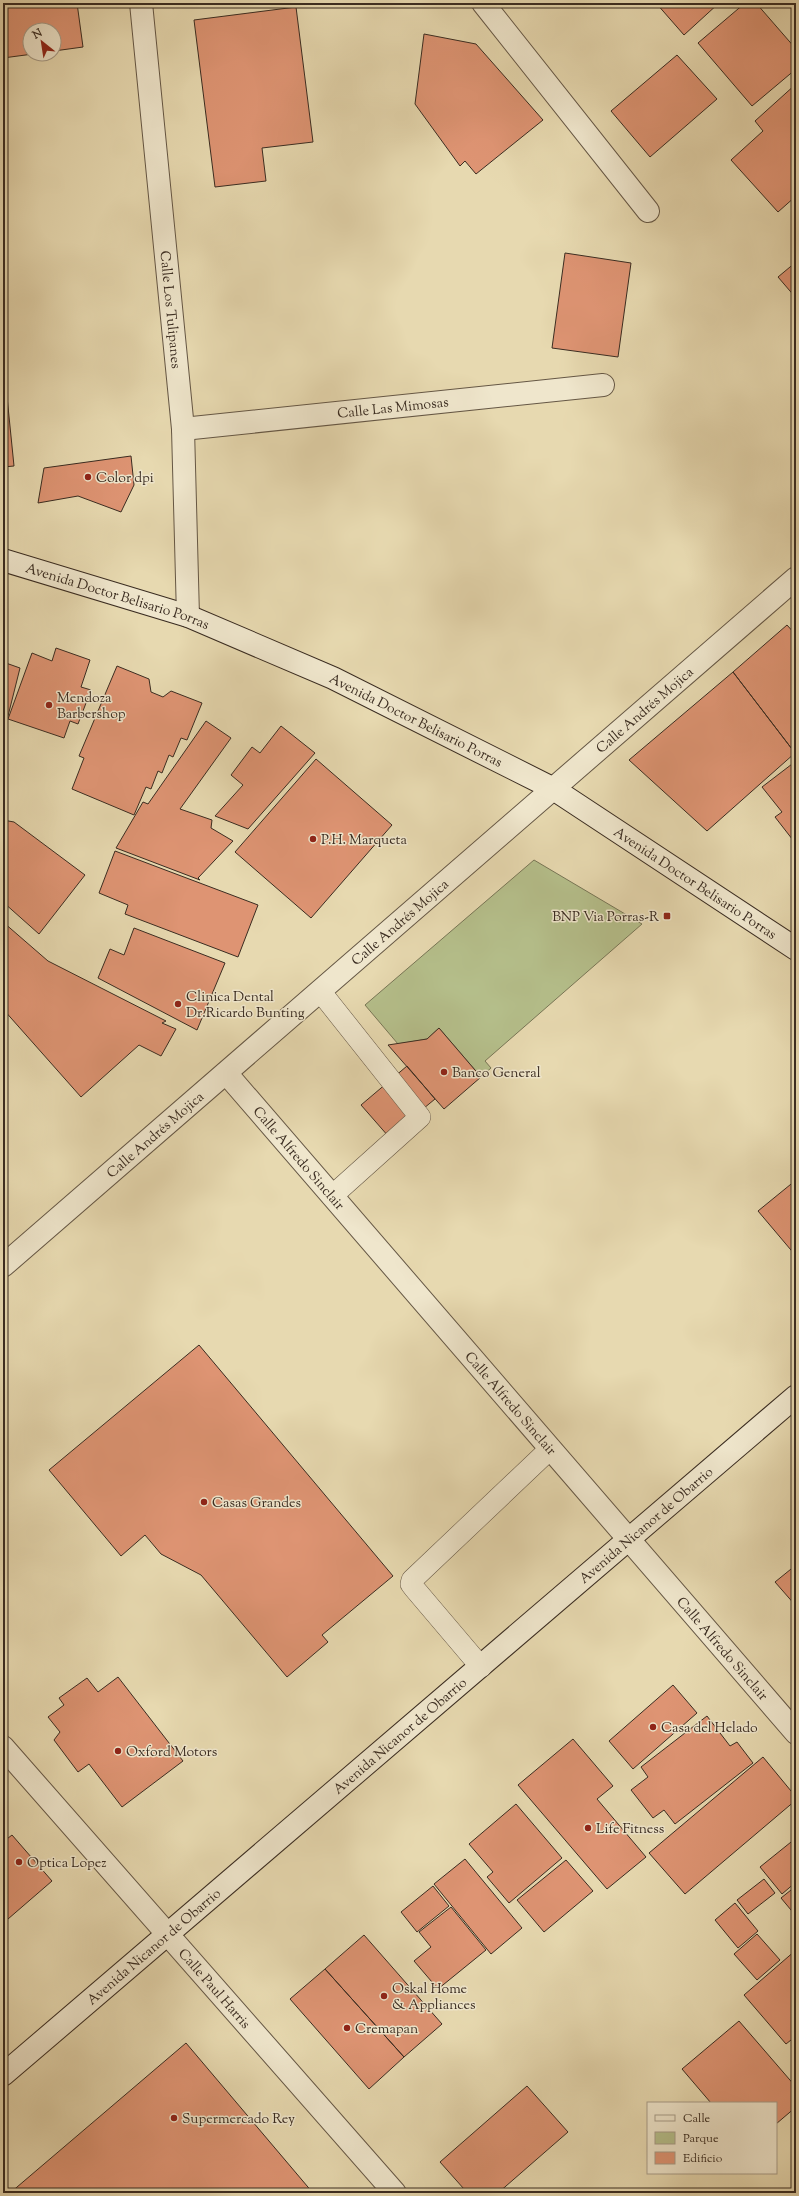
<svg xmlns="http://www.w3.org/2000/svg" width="799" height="2196" viewBox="0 0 799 2196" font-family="'Sorts Mill Goudy',serif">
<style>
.green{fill:#b5bf8b;stroke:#787656}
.building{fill:#de9473;stroke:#3a2c21}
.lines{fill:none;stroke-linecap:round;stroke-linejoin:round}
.lane-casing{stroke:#655745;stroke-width:22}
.street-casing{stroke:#655745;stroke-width:24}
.secondary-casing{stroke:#3a2c21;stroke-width:24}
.lane{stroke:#efe6cc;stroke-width:21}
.street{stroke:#efe6cc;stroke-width:22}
.secondary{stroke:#efe6cc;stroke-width:22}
.poi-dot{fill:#8f2418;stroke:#efe6cc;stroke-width:1.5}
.labels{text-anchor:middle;stroke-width:3;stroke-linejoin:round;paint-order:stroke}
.street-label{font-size:14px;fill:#3a2c21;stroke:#efe6cc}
.poi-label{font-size:14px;fill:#3a2c21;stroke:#efe6cc;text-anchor:start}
</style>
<rect width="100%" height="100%" fill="#e7d9b0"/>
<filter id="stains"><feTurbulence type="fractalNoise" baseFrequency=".005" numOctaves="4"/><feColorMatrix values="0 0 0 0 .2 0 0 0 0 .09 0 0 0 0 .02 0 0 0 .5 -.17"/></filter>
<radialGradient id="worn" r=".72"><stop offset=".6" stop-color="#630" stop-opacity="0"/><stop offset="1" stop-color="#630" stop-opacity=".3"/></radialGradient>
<!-- green -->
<path class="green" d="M534,860L642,924L485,1061L491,1068L481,1077L439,1028L427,1039L398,1044L365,1005Z"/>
<!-- building -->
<path class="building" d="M3,3H77L83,47L54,51V30H30V54H33L3,58Z
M656,3H719L684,35Z
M745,3H756L796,49V69L752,106L698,43Z
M296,7L313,142L262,148L266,181L215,187L194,20Z
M424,34L476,44L543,120L476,174L465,161L460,166L415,104Z
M677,55L717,99L650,157L611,111Z
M796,84V196L778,212L731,160L763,131L755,121Z
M565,253L631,263L618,357L552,348Z
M796,262V298L778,277Z
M3,357L14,466L3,467Z
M131,456L134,485L121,512L78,496L38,503L44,468Z
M787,625L796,635L795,753L733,672Z
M56,648L90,660L81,687L91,690L78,724L70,721L64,738L8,719L32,653L52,661Z
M3,662L20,668L3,736Z
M117,666L149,679L151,692L163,697L171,691L202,703L187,740L181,738L173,757L169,755L162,773L158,771L151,789L146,787L134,815L72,789L84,758L79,756Z
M733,672L795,753L707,831L629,760Z
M206,721L231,738L180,809L212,820L211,828L233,841L198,878L200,880L116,848L143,802L148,804Z
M281,726L315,753L248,829L215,816L243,785L231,775L252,747L260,753Z
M316,759L392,825L311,918L235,852Z
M796,761V844L775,817L782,812L762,787Z
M3,820L14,822L85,875L39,934L3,902Z
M115,851L258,905L238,957L125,914L128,905L99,893Z
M3,922L48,961L166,1021L162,1023L176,1029L161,1056L139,1045L81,1097L3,1009Z
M134,928L225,963L197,1030L98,978L110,949L124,955Z
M439,1028L481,1077L444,1109L388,1045L427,1039Z
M407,1066L435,1099L389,1137L361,1105Z
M796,1180V1256L758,1211Z
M199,1345L393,1576L322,1635L328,1642L287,1677L201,1575L161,1554L145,1535L121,1556L49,1470Z
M796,1565V1606L775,1582Z
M118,1677L183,1761L122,1807L89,1764L78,1772L54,1740L60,1732L48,1717L64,1705L59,1698L87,1678L98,1692Z
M673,1685L697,1713L633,1769L609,1741Z
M707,1716L730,1746L737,1742L753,1763L675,1824L664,1810L653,1818L631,1790L648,1777L641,1767Z
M573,1739L613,1786L597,1799L646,1857L607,1889L518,1785Z
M763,1757L796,1797V1800L685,1894L649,1853Z
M516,1804L562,1858L509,1903L487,1877L493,1872L469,1844Z
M12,1835L52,1881L8,1919L3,1912V1842Z
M796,1838V1882L782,1894L760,1867Z
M465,1859L522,1928L491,1954L434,1884Z
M566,1860L593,1891L544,1932L517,1900Z
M764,1879L775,1893L748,1914L737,1900Z
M433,1886L449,1906L417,1932L401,1912Z
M796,1886V1916L781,1898Z
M735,1903L758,1931L738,1948L715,1920Z
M451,1907L486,1950L438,1989L414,1961L431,1947L419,1932Z
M3,1912L8,1919L3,1923Z
M757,1934L780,1960L757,1980L734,1954Z
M364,1935L442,2024L404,2057L325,1969Z
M796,1950V2036L786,2044L744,1995Z
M325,1969L404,2057L369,2089L290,1999Z
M739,2021L796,2087V2107L776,2124V2103H711L682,2069Z
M186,2043L313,2193H10Z
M527,2086L568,2132L498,2193H461L464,2189L440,2162Z"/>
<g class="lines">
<!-- lane casing -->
<g class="lane-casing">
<path id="lane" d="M320,991L420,1117L332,1196
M481,1667L414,1588L411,1584L412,1580L550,1449"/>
</g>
<!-- street casing -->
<g class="street-casing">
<g id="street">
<path id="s1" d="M141,3L183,429L188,616"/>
<path d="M483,3L648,211"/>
<path id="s2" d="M183,429L603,385"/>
<path id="s3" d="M226,1073L796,1733"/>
<path id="s4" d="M3,1266L796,578"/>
<path id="s5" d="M3,1747L395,2193"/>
</g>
</g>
<!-- secondary casing -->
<g class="secondary-casing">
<g id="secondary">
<path id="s6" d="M3,560L188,616L333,678L552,788L796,949"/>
<path id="s7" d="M3,2075L796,1396"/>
</g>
</g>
<!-- lane -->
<use href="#lane" class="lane"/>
<!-- street -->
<use href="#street" class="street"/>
<!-- secondary -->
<use href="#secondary" class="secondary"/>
</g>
<!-- markers -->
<g class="poi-dot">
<circle cx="88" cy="477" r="4"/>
<circle cx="49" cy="705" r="4"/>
<circle cx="313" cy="839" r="4"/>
<rect x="663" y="912" width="8" height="8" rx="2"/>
<circle cx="178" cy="1004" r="4"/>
<circle cx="444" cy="1072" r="4"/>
<circle cx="204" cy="1502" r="4"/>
<circle cx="653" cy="1727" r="4"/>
<circle cx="118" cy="1751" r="4"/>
<circle cx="588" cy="1828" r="4"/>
<circle cx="19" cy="1862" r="4"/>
<circle cx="384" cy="1996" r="4"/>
<circle cx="347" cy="2028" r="4"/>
<circle cx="174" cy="2118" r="4"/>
</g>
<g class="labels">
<!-- street labels -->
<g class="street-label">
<text dy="5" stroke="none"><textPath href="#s1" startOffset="308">Calle Los Tulipanes</textPath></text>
<text dy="5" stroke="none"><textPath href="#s2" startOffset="211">Calle Las Mimosas</textPath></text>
<text dy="5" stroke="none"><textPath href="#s6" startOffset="120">Avenida Doctor Belisario Porras</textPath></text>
<text dy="5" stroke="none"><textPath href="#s4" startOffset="849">Calle Andrés Mojica</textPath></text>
<text dy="5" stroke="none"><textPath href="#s6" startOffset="444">Avenida Doctor Belisario Porras</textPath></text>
<text dy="5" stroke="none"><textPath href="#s6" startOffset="768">Avenida Doctor Belisario Porras</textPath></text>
<text dy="5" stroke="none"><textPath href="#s4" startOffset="525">Calle Andrés Mojica</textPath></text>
<text dy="5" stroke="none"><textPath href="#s4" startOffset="201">Calle Andrés Mojica</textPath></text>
<text dy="5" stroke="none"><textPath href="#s3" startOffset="112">Calle Alfredo Sinclair</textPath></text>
<text dy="5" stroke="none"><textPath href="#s3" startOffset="436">Calle Alfredo Sinclair</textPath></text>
<text dy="5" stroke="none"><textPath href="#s7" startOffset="846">Avenida Nicanor de Obarrio</textPath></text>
<text dy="5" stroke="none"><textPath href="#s3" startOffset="760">Calle Alfredo Sinclair</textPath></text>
<text dy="5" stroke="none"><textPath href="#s7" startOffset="522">Avenida Nicanor de Obarrio</textPath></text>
<text dy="5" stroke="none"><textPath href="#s7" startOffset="198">Avenida Nicanor de Obarrio</textPath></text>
<text dy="5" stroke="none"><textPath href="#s5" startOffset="321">Calle Paul Harris</textPath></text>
</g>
<!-- poi labels -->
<g class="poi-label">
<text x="96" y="482">Color dpi</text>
<text x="57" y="702">Mendoza<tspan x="57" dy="16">Barbershop</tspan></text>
<text x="321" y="844">P.H. Marqueta</text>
<text x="659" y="921" text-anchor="end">BNP Via Porras-R</text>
<text x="186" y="1001">Clinica Dental<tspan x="186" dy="16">Dr.Ricardo Bunting</tspan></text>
<text x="452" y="1077">Banco General</text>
<text x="212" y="1507">Casas Grandes</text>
<text x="661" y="1732">Casa del Helado</text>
<text x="126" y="1756">Oxford Motors</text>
<text x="596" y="1833">Life Fitness</text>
<text x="27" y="1867">Optica Lopez</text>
<text x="392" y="1993">Oskal Home<tspan x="392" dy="16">&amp; Appliances</tspan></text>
<text x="355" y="2033">Cremapan</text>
<text x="182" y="2123">Supermercado Rey</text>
</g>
</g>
<!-- margin -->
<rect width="799" height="2196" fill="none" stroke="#e7d9b0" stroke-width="16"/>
<rect x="4" y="4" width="791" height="2188" fill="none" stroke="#3a2c21" stroke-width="2"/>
<rect x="8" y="8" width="783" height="2180" fill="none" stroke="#3a2c21"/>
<!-- legend -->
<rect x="647" y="2102" width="130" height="72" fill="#efe6cc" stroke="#a79c88"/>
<rect x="655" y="2115" width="20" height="6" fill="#efe6cc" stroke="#a79c88"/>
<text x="683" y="2122" font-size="12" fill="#3a2c21">Calle</text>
<rect x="655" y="2132" width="20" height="12" fill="#b5bf8b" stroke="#a79c88"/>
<text x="683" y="2142" font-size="12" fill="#3a2c21">Parque</text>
<rect x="655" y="2152" width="20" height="12" fill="#de9473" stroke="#a79c88"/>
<text x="683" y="2162" font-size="12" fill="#3a2c21">Edificio</text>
<!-- north arrow -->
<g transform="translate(42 42) rotate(330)"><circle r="19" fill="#efe6cc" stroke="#a79c88"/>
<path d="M0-3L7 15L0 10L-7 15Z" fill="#8f2418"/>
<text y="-6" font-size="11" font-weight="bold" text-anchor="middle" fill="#3a2c21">N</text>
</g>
<rect width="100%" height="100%" filter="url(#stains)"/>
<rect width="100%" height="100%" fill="url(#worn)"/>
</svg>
